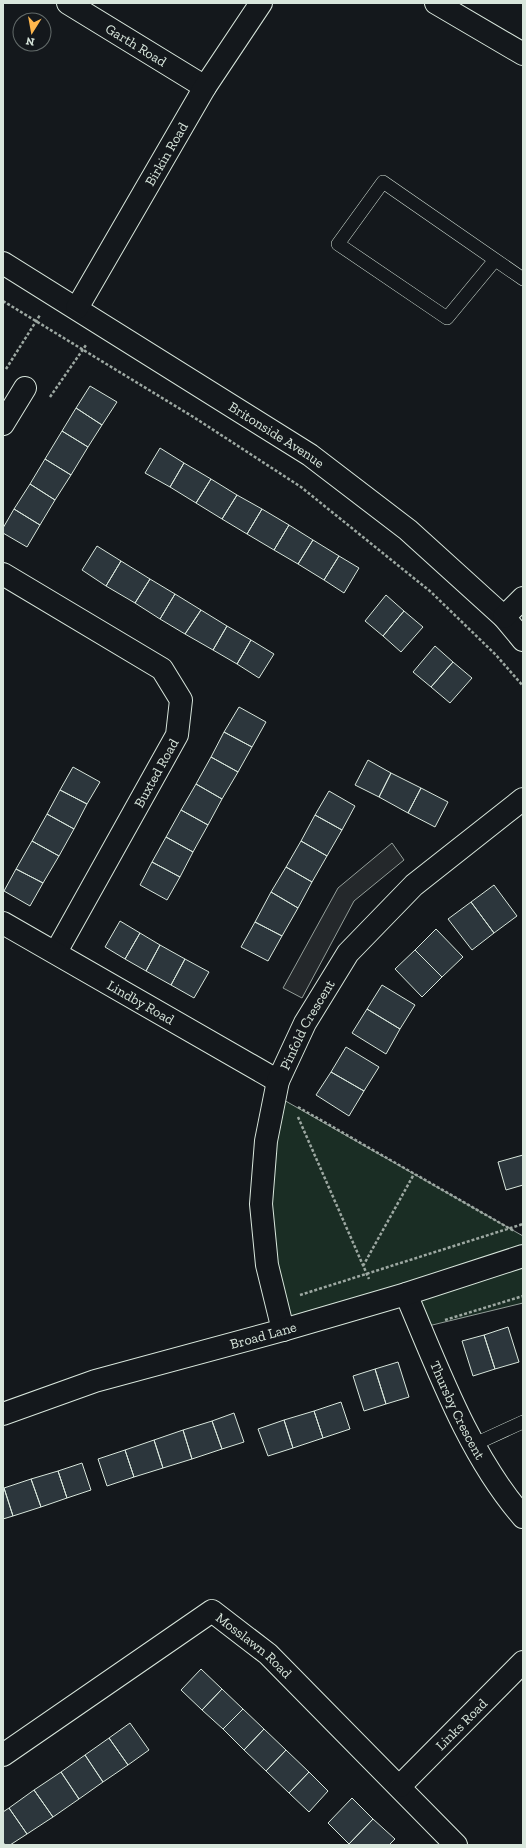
<svg xmlns="http://www.w3.org/2000/svg" width="526" height="1848" viewBox="0 0 526 1848" font-family="'Zilla Slab',serif">
<style>
.green{fill:#1a2d24;stroke:#939e99}
.parking{fill:#24282b;stroke:#939e99}
.building{fill:#2c363c;stroke:#d8e6dc}
.lines{fill:none;stroke-linecap:round;stroke-linejoin:round}
.lane-casing{stroke:#d8e6dc;stroke-width:14}
.street-casing{stroke:#d8e6dc;stroke-width:24}
.path{stroke:#9da8a2;stroke-width:2.5;stroke-dasharray:3 2;stroke-linecap:butt}
.lane{stroke:#14181c;stroke-width:13}
.street{stroke:#14181c;stroke-width:22}
.labels{text-anchor:middle;stroke-width:3;stroke-linejoin:round;paint-order:stroke}
.street-label{font-size:14px;fill:#d8e6dc;stroke:#14181c}
</style>
<rect width="100%" height="100%" fill="#14181c"/>
<!-- green -->
<path class="green" d="M275,1095L523,1236V1303L420,1328L406,1294L283,1330L261,1204Z"/>
<!-- parking -->
<path class="parking" d="M392,843L404,860L354,901L302,998L283,988L338,888Z"/>
<!-- building -->
<path class="building" d="M90,386L117,402L102,425L76,408Z
M76,408L102,425L88,447L62,431Z
M62,431L88,447L71,475L45,459Z
M160,448L184,463L170,487L145,473Z
M45,459L71,475L55,500L30,484Z
M184,463L211,479L196,503L170,487Z
M211,479L237,495L222,519L196,503Z
M30,484L55,500L40,525L14,509Z
M237,495L262,509L247,534L222,519Z
M14,509L40,525L27,547L3,533V528Z
M262,509L289,525L274,550L247,534Z
M289,525L313,540L298,564L274,550Z
M313,540L339,556L324,580L298,564Z
M97,546L121,561L106,586L82,570Z
M339,556L359,568L344,593L324,580Z
M121,561L150,579L135,603L106,586Z
M150,579L175,594L160,619L135,603Z
M175,594L201,610L185,634L160,619Z
M386,595L404,611L383,636L365,621Z
M201,610L227,626L213,650L185,634Z
M404,611L423,627L401,652L383,636Z
M227,626L251,640L237,664L213,650Z
M251,640L274,654L259,678L237,664Z
M435,646L453,662L431,687L413,672Z
M453,662L472,678L450,703L431,687Z
M239,707L266,722L252,747L224,732Z
M224,732L252,747L238,772L211,757Z
M211,757L238,772L222,799L196,784Z
M368,760L391,773L379,797L355,785Z
M73,767L100,782L87,804L60,790Z
M391,773L421,788L408,813L379,797Z
M196,784L222,799L208,825L181,810Z
M421,788L448,802L435,827L408,813Z
M60,790L87,804L74,829L47,814Z
M329,791L355,806L342,830L315,815Z
M181,810L208,825L193,852L166,837Z
M47,814L74,829L59,856L32,841Z
M315,815L342,830L327,856L301,841Z
M166,837L193,852L180,877L152,862Z
M32,841L59,856L43,883L16,869Z
M301,841L327,856L312,882L286,867Z
M152,862L180,877L167,900L140,885Z
M286,867L312,882L298,908L271,892Z
M16,869L43,883L30,906L4,891Z
M494,885L517,916L494,933L471,902Z
M271,892L298,908L282,936L255,922Z
M471,902L494,933L472,950L448,919Z
M120,921L140,933L125,959L105,947Z
M255,922L282,936L268,961L241,947Z
M436,929L463,957L442,977L415,950Z
M140,933L160,945L146,971L125,959Z
M160,945L185,959L171,985L146,971Z
M415,950L442,977L422,997L395,969Z
M185,959L209,972L194,998L171,985Z
M382,985L415,1005L400,1029L367,1009Z
M367,1009L400,1029L386,1054L352,1033Z
M346,1047L379,1067L364,1091L331,1072Z
M331,1072L364,1091L349,1116L316,1095Z
M523,1155V1185L506,1190L498,1162Z
M508,1327L519,1362L495,1369L484,1335Z
M484,1335L495,1369L473,1376L462,1341Z
M398,1362L409,1397L386,1404L375,1369Z
M375,1369L386,1404L364,1411L353,1376Z
M341,1402L350,1429L323,1438L314,1411Z
M314,1411L323,1438L293,1448L284,1420Z
M234,1413L244,1442L222,1449L212,1421Z
M284,1420L293,1448L268,1456L258,1429Z
M212,1421L222,1449L192,1459L183,1430Z
M183,1430L192,1459L163,1468L154,1440Z
M154,1440L163,1468L134,1477L125,1450Z
M125,1450L134,1477L107,1486L98,1459Z
M82,1463L91,1490L67,1498L58,1471Z
M58,1471L67,1498L41,1507L31,1479Z
M31,1479L41,1507L13,1516L4,1488Z
M4,1488L13,1516L3,1519V1489Z
M201,1669L222,1689L202,1710L181,1690Z
M222,1689L243,1709L223,1729L202,1710Z
M243,1709L264,1729L244,1750L223,1729Z
M130,1723L149,1750L128,1765L109,1738Z
M264,1729L286,1750L266,1771L244,1750Z
M109,1738L128,1765L103,1782L85,1755Z
M286,1750L309,1772L289,1793L266,1771Z
M85,1755L103,1782L79,1799L61,1772Z
M61,1772L79,1799L53,1817L34,1790Z
M309,1772L328,1791L309,1812L289,1793Z
M34,1790L53,1817L27,1834L9,1808Z
M352,1798L373,1819L349,1844L328,1823Z
M9,1808L27,1834L10,1845H5L3,1842V1812Z
M373,1819L395,1839L389,1845H350L349,1844Z"/>
<g class="lines">
<!-- lane casing -->
<g class="lane-casing">
<path id="lane" d="M495,260L447,318L338,244L383,182L523,279
M475,1444L523,1422"/>
</g>
<!-- street casing -->
<g class="street-casing">
<g id="street">
<path id="s1" d="M68,3L205,87"/>
<path d="M436,3L523,54"/>
<path id="s2" d="M3,263L310,455L408,530L504,617L523,640"/>
<path id="s3" d="M77,308L205,87L261,3"/>
<path d="M3,424L25,388"/>
<path d="M3,574L162,669L181,700L177,735L56,952"/>
<path d="M504,617L523,598"/>
<path id="s4" d="M3,923L278,1081"/>
<path id="s5" d="M406,1294C438,1369 469,1455 523,1517"/>
<path id="s6" d="M283,1330L267,1265L261,1204L266,1141L278,1081L305,1023L348,953L414,885L523,799"/>
<path id="s7" d="M3,1414L95,1381L283,1330L406,1294L523,1256"/>
<path id="s8" d="M3,1755L212,1611L268,1654L456,1845"/>
<path id="s9" d="M400,1786L523,1662"/>
</g>
</g>
<!-- path -->
<path class="path" d="M3,301L195,418L301,487L431,592L496,655L523,686
M6,369L40,315
M50,397L86,345
M298,1107L514,1231
M298,1117L369,1279
M363,1266L414,1174
M300,1295L523,1224
M445,1320L523,1296"/>
<!-- lane -->
<use href="#lane" class="lane"/>
<!-- street -->
<use href="#street" class="street"/>
</g>
<g class="labels">
<!-- street labels -->
<g class="street-label">
<text dy="5" stroke="none"><textPath href="#s1" startOffset="80">Garth Road</textPath></text>
<text dy="5" stroke="none"><textPath href="#s3" startOffset="178">Birkin Road</textPath></text>
<text dy="5" stroke="none"><textPath href="#s2" startOffset="323">Britonside Avenue</textPath></text>
<text transform="translate(156 773) rotate(-61)" y="5">Buxted Road</text>
<text dy="5" stroke="none"><textPath href="#s4" startOffset="159">Lindby Road</textPath></text>
<text dy="5" stroke="none"><textPath href="#s6" startOffset="316">Pinfold Crescent</textPath></text>
<text dy="5" stroke="none"><textPath href="#s7" startOffset="272">Broad Lane</textPath></text>
<text dy="5" stroke="none"><textPath href="#s5" startOffset="127">Thursby Crescent</textPath></text>
<text dy="5" stroke="none"><textPath href="#s8" startOffset="308">Mosslawn Road</textPath></text>
<text dy="5" stroke="none"><textPath href="#s9" startOffset="87">Links Road</textPath></text>
</g>
</g>
<!-- border -->
<rect width="526" height="1848" fill="none" stroke="#d8e6dc" stroke-width="8"/>
<!-- north arrow -->
<g transform="translate(32 32) rotate(191)"><circle r="19" fill="#14181c" stroke="#626a69"/>
<path d="M0-3L7 15L0 10L-7 15Z" fill="#ffb74d"/>
<text y="-6" font-size="11" font-weight="bold" text-anchor="middle" fill="#d8e6dc">N</text>
</g>
</svg>
